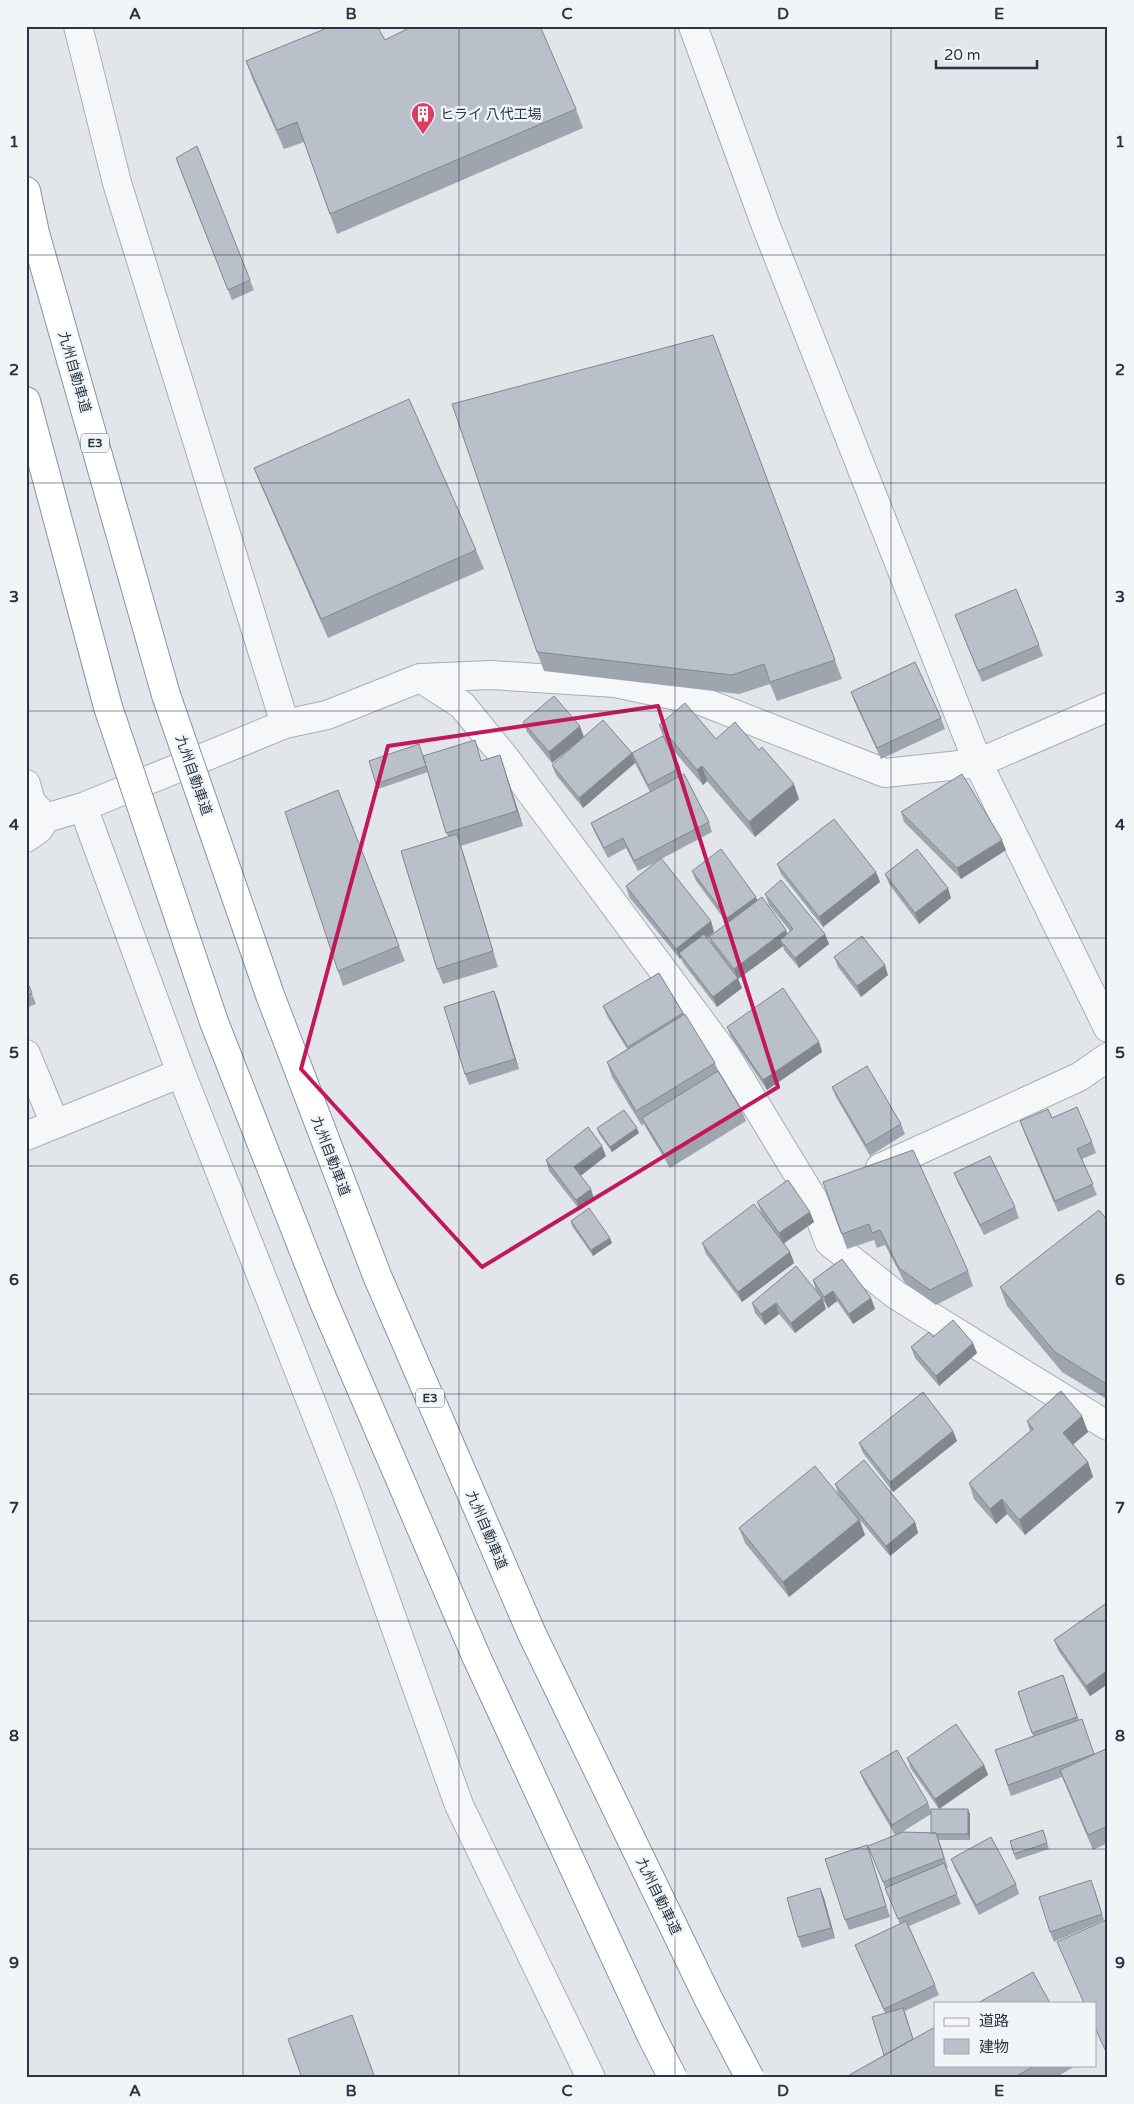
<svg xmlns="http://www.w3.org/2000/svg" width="1134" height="2104" viewBox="0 0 1134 2104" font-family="'Varela Round','Noto Sans JP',sans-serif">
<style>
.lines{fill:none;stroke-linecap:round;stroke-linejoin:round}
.minor-casing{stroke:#a7adb6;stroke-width:30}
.motorway-casing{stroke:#8894a3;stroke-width:30}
.minor{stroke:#f5f7f9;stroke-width:28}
.motorway{stroke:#fff;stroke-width:28}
.motorway-bridge-casing{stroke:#8894a3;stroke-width:30;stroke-linecap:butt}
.motorway-bridge{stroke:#fff;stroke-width:28}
.wall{fill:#9fa5ae;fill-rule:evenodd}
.shaded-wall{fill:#82868d}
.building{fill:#b9c0ca;stroke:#82868d}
.marked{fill:none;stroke:#c2185b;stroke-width:4;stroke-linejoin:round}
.grid{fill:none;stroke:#293545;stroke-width:1;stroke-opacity:0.55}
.labels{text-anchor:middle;stroke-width:5;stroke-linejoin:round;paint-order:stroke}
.shield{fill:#f2f5f8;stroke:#656f7b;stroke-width:1}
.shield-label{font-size:12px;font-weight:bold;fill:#293545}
.poi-label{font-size:14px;fill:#293545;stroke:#f2f5f8;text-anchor:start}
.street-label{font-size:14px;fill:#293545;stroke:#f2f5f8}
.neatline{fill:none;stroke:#293545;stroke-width:2}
.grid-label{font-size:16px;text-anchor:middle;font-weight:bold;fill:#293545}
</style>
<rect width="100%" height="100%" fill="#e2e6eb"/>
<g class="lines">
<!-- minor casing -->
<g class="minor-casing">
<path id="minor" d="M78,26L117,183L285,724
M693,26L766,226L978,763L1108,1028
M420,678L462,705L506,759L725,1054L813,1199L829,1242L896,1295L1108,1426
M26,784L31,802L46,818L83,807L285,724L327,715L420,678L491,675L615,683L701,701L885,773L978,763L1108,707
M83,807L181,1073L348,1495L459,1805L591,2078
M26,838L39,829L46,818
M26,1054L55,1124
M26,1136L181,1073
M880,1168L1079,1077L1108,1057"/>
</g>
<!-- motorway casing -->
<g class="motorway-casing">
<path id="motorway" d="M26,191L35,233L166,695
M26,401L108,707"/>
</g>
<!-- minor -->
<use href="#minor" class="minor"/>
<!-- motorway -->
<use href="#motorway" class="motorway"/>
<!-- motorway-bridge casing -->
<g class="motorway-bridge-casing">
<path id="motorway-bridge" d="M166,695L270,995L378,1278L532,1634L709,2000L750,2078
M108,707L214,1022L323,1300L476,1656L651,2035L673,2078"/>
</g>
<!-- motorway-bridge -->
<use href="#motorway-bridge" class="motorway-bridge"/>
</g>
<!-- wall -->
<path class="wall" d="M385,40L576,109L583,128L337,234L304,142L284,149L253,80L246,61Z
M180,169L250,280L254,290L232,300Z
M713,335L842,679L777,701L770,684L739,694L544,671L537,652Z
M254,468L476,550L484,569L328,638L262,488Z
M955,615L1039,645L1043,656L982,682Z
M851,692L941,718L945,729L881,759L855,703Z
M523,722L584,737L552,763L527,732Z
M659,725L716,739L799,799L755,837L707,781L703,785L667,743L680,768L682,775L709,822L712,832L661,859L711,921L714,932L707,938L712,945L709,937L727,923L696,881L692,871L757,901L788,934L790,931L769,905L765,894L825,934L829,944L799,968L784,950L783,946L738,979L742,988L717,1007L683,963L681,958L680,959L629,897L626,886L658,861L638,871L626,848L608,858L595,833L591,823L650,792L635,763L583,808L556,775L552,765L632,753L663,736Z
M500,755L523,826L461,846L498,967L443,984L437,969L448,837L428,772L378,789L369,761L423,756L482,761Z
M901,812L1006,850L961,879L904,822Z
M777,864L876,872L880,882L823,927L781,874Z
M885,874L951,898L919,924L889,884Z
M399,946L405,961L343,986L338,971Z
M834,957L888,975L861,997L838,967Z
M659,973L684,1014L715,1063L718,1072L742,1111L746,1121L670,1168L646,1128L644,1124L642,1126L612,1077L607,1062L627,1049L607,1016L603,1006Z
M26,979L36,1004L26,1008Z
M494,991L519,1069L469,1085L465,1074Z
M727,1027L819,1042L822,1052L767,1090L731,1037Z
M832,1087L901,1124L905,1134L870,1156L836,1097Z
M1052,1118L1092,1142L1096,1153L1082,1159L1097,1195L1058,1212L1024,1132L1020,1121Z
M597,1128L639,1133L612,1152L599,1134Z
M606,1156L580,1176L594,1199L580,1210L549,1171L546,1160Z
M954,1173L1015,1207L1019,1218L984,1235L958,1183Z
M823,1182L968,1271L973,1286L936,1305L905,1283L885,1245L877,1248L874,1240L847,1249Z
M757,1202L810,1212L814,1222L784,1243L790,1252L794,1263L742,1302L706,1254L702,1243L761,1212Z
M571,1221L612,1243L593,1256L572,1226Z
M1108,1221V1400L1062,1372L1007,1306L1000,1287Z
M813,1280L871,1298L875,1309L853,1324L837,1301L828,1308L823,1300L826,1309L795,1333L779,1314L765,1325L755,1313L752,1303L816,1291Z
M933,1337L973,1343L977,1353L939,1386L915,1358L911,1347Z
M1082,1416L1088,1432L1073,1444L1088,1462L1093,1477L1025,1535L1007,1514L996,1524L974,1499L969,1483L1030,1431L1027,1421Z
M953,1431L957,1441L893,1492L863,1453L859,1443Z
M835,1484L915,1522L918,1533L890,1556L860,1520L865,1535L789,1597L745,1543L739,1528L838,1494Z
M1108,1602V1684L1090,1696L1058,1650L1054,1640Z
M1063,1675L1079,1720L1094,1754L1108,1748V1843L1093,1850L1062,1777L1011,1796L995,1750L1033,1736L1018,1692Z
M907,1758L984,1765L988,1775L939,1809L911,1769Z
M860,1772L928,1803L931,1811L970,1814V1840H939L948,1868L946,1869L961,1904L909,1926L935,1985L939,1995L905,2011L913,2039L935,2065H1077L1055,2078H844L884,2055L885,2013L859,1955L855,1945L900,1924L872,1856L895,1835L864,1782ZM931,1814V1833L899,1834Z
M1043,1830L1049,1849L1016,1860L1010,1841Z
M867,1845L890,1917L849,1930L845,1920Z
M951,1859L1016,1884L1019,1894L979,1915L955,1869Z
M820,1888L824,1898L835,1938L802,1948L798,1937Z
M1095,1890L1104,1920L1054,1942L1050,1932Z"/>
<!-- shaded-wall -->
<path class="shaded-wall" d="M580,726L584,737L552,763L549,752Z
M632,753L635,763L583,808L579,798Z
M500,755L505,770L523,826L517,811Z
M702,766L707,781L703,785L697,770Z
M794,784L799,799L755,837L749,822Z
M457,834L462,849L498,967L493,951Z
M1002,840L1006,850L961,879L957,868Z
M876,872L880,882L823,927L819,917Z
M948,888L951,898L919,924L915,913Z
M756,897L760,907L731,929L727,918Z
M711,921L714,932L683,957L679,953L681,958L680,959L676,949Z
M786,930L790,940H780L783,946L738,979L742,988L717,1007L713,997L737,978L734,969Z
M825,934L829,944L799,968L795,958Z
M885,965L888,975L861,997L857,986Z
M494,991L498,1001L519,1069L515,1059Z
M819,1042L822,1052L767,1090L763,1080Z
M637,1128L639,1133L612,1152L610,1147Z
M602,1146L606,1156L578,1178L574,1167Z
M591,1189L594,1199L580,1210L576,1200Z
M810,1212L814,1222L783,1244L779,1233Z
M610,1238L612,1243L593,1256L591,1250Z
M790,1252L794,1263L742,1302L738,1292Z
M833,1291L837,1301L828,1308L824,1297Z
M822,1298L826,1309L795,1333L791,1323Z
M871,1298L875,1309L853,1324L849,1314Z
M776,1303L779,1314L765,1325L761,1314Z
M973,1343L977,1353L939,1386L936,1376Z
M1082,1416L1088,1432L1069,1448L1063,1433Z
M953,1431L957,1441L893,1492L890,1482Z
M1088,1462L1093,1477L1025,1535L1019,1520Z
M1002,1499L1007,1514L996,1524L990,1509Z
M859,1520L865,1535L789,1597L783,1582Z
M915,1522L918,1533L890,1556L886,1546Z
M1108,1670V1684L1090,1696L1086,1686Z
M984,1765L988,1775L939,1809L935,1799Z
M968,1809L970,1814V1840L968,1834Z
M820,1888L824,1898L835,1938L831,1928Z"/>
<!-- building -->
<path class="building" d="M332,26H377L385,40L413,26H540L576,109L330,214L297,122L277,130L246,61Z
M197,146L250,280L228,290L176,158Z
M713,335L835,660L770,682L764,664L732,675L537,652L452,404Z
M409,399L476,550L321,619L254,468Z
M1016,589L1039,645L978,671L955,615Z
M915,662L941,718L877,748L851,692Z
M554,696L580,726L549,752L523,722Z
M685,703L716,739L735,722L759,750L762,747L794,784L749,822L702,766L697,770L659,725Z
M603,720L632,753L663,736L680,768L648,785L632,753L579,798L552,765Z
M475,740L481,761L500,755L517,811L446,833L423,756Z
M419,744L426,766L376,784L369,761Z
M684,774L709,822L634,861L623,838L604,848L591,823Z
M962,774L1002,840L957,868L901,812Z
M338,790L399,946L338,971L285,812Z
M834,819L876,872L819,917L777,864Z
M457,834L493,951L437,969L401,851Z
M721,849L756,897L727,918L692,871Z
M917,849L948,888L915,913L885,874Z
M661,858L711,921L676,949L626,886Z
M781,880L825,934L795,958L780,940L793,929L765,894Z
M762,897L786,930L734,969L709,937Z
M704,934L738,978L713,997L679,953Z
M862,936L885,965L857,986L834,957Z
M659,973L683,1013L628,1047L603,1006Z
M26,979L32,993L26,996Z
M783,988L819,1042L763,1080L727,1027Z
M494,991L515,1059L465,1074L444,1007Z
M685,1014L715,1063L636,1111L607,1062Z
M867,1066L901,1124L866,1145L832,1087Z
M718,1071L742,1111L666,1157L642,1118Z
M1077,1107L1092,1142L1077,1149L1093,1184L1055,1201L1020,1121L1048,1109L1052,1118Z
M624,1110L637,1128L610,1147L597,1128Z
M588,1127L602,1146L574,1167L591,1189L576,1200L546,1160Z
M913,1150L968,1271L930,1290L899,1268L880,1230L872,1233L869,1224L842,1234L823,1182Z
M990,1156L1015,1207L980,1225L954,1173Z
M788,1180L810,1212L779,1233L757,1202Z
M754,1204L790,1252L738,1292L702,1243Z
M589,1208L610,1238L591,1250L571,1221Z
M1099,1210L1108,1221V1385L1055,1352L1000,1287Z
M842,1259L871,1298L849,1314L833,1291L824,1297L813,1280Z
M796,1266L822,1298L791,1323L776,1303L761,1314L752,1303Z
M953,1320L973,1343L936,1376L911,1347L929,1332L933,1337Z
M1061,1391L1082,1416L1063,1433L1088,1462L1019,1520L1002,1499L990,1509L969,1483L1033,1429L1027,1421Z
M923,1392L953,1431L890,1482L859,1443Z
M864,1460L915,1522L886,1546L835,1484Z
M815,1466L859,1520L783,1582L739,1528Z
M1108,1602V1670L1086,1686L1054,1640Z
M1063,1675L1077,1717L1032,1733L1018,1692Z
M1082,1719L1094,1754L1008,1785L995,1750Z
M956,1724L984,1765L935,1799L907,1758Z
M1108,1748V1826L1088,1835L1060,1770Z
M897,1750L928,1803L892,1825L860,1772Z
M931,1809H968V1834H937L936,1833H931Z
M1043,1830L1047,1843L1014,1854L1010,1841Z
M903,1832L936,1833L944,1858L883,1882L868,1846Z
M991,1837L1016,1884L976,1905L951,1859Z
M867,1845L886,1906L845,1920L825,1859Z
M944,1863L957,1894L898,1919L885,1888Z
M1091,1880L1102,1914L1050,1932L1039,1897Z
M820,1888L831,1928L798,1937L787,1898Z
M1108,1919V2056L1095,2028V2003H1084L1057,1942Z
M906,1921L935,1985L884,2009L855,1945Z
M1033,1972L1050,2003H978Z
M903,2008L913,2039L884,2055L872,2017Z
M352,2015L375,2078H302L288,2039Z
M935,2027V2065H1036L1013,2078H844Z"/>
<!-- marked area -->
<path class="marked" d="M658,706L778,1087L482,1267L301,1069L388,746Z"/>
<!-- grid -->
<path class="grid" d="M243,26V2078M459,26V2078M675,26V2078M891,26V2078M26,255H1108M26,483H1108M26,711H1108M26,938H1108M26,1166H1108M26,1394H1108M26,1621H1108M26,1849H1108"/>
<!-- icons -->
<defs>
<g id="building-pin" transform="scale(1.25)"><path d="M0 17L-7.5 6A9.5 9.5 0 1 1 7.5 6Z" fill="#d93f60" stroke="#f2f5f8"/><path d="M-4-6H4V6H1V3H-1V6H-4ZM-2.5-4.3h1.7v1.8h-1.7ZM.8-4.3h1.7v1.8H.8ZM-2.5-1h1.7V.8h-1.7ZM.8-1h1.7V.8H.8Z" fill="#fff"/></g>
</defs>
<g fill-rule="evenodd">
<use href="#building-pin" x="423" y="114"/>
</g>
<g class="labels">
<!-- shield labels -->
<g class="shield">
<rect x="81" y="433.5" width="28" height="19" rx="4"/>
<rect x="416" y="1388.5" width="28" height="19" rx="4"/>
</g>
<g class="shield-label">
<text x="95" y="447">E3</text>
<text x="430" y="1402">E3</text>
</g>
<!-- poi labels -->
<g class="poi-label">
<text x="440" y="119">ヒライ 八代工場</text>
</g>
<!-- street labels -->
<g class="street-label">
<text transform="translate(75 372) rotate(74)" y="5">九州自動車道</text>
<text transform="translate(194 775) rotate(71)" y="5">九州自動車道</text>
<text transform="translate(331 1156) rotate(69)" y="5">九州自動車道</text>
<text transform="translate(487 1530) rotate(67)" y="5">九州自動車道</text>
<text transform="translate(659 1896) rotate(64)" y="5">九州自動車道</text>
</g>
</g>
<!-- border -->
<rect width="1134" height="2104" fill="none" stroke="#f2f5f8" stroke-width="55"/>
<!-- legend -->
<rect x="934" y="2002" width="162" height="65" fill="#f2f5f8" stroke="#a2a8b0"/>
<rect x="944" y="2018" width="25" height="8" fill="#f5f7f9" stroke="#a2a8b0"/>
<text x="979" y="2026" font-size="15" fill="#293545">道路</text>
<rect x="944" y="2039" width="25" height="15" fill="#b9c0ca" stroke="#a2a8b0"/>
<text x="979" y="2052" font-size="15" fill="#293545">建物</text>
<!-- scale -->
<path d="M936 60v8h101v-8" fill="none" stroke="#293545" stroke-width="2.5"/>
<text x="944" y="60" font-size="15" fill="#293545" stroke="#f2f5f8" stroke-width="4" paint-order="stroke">20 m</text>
<rect x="28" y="28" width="1078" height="2048" class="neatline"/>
<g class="grid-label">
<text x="135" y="19">A</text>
<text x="351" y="19">B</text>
<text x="567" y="19">C</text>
<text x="783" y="19">D</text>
<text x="999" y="19">E</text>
<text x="14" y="147">1</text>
<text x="1120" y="147">1</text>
<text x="14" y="375">2</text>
<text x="1120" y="375">2</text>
<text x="14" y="602">3</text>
<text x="1120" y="602">3</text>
<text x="14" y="830">4</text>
<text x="1120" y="830">4</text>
<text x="14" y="1058">5</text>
<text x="1120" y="1058">5</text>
<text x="14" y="1285">6</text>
<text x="1120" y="1285">6</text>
<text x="14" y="1513">7</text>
<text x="1120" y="1513">7</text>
<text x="14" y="1741">8</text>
<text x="1120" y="1741">8</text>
<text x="14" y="1968">9</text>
<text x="1120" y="1968">9</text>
<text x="135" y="2096">A</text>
<text x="351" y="2096">B</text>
<text x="567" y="2096">C</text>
<text x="783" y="2096">D</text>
<text x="999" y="2096">E</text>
</g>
</svg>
